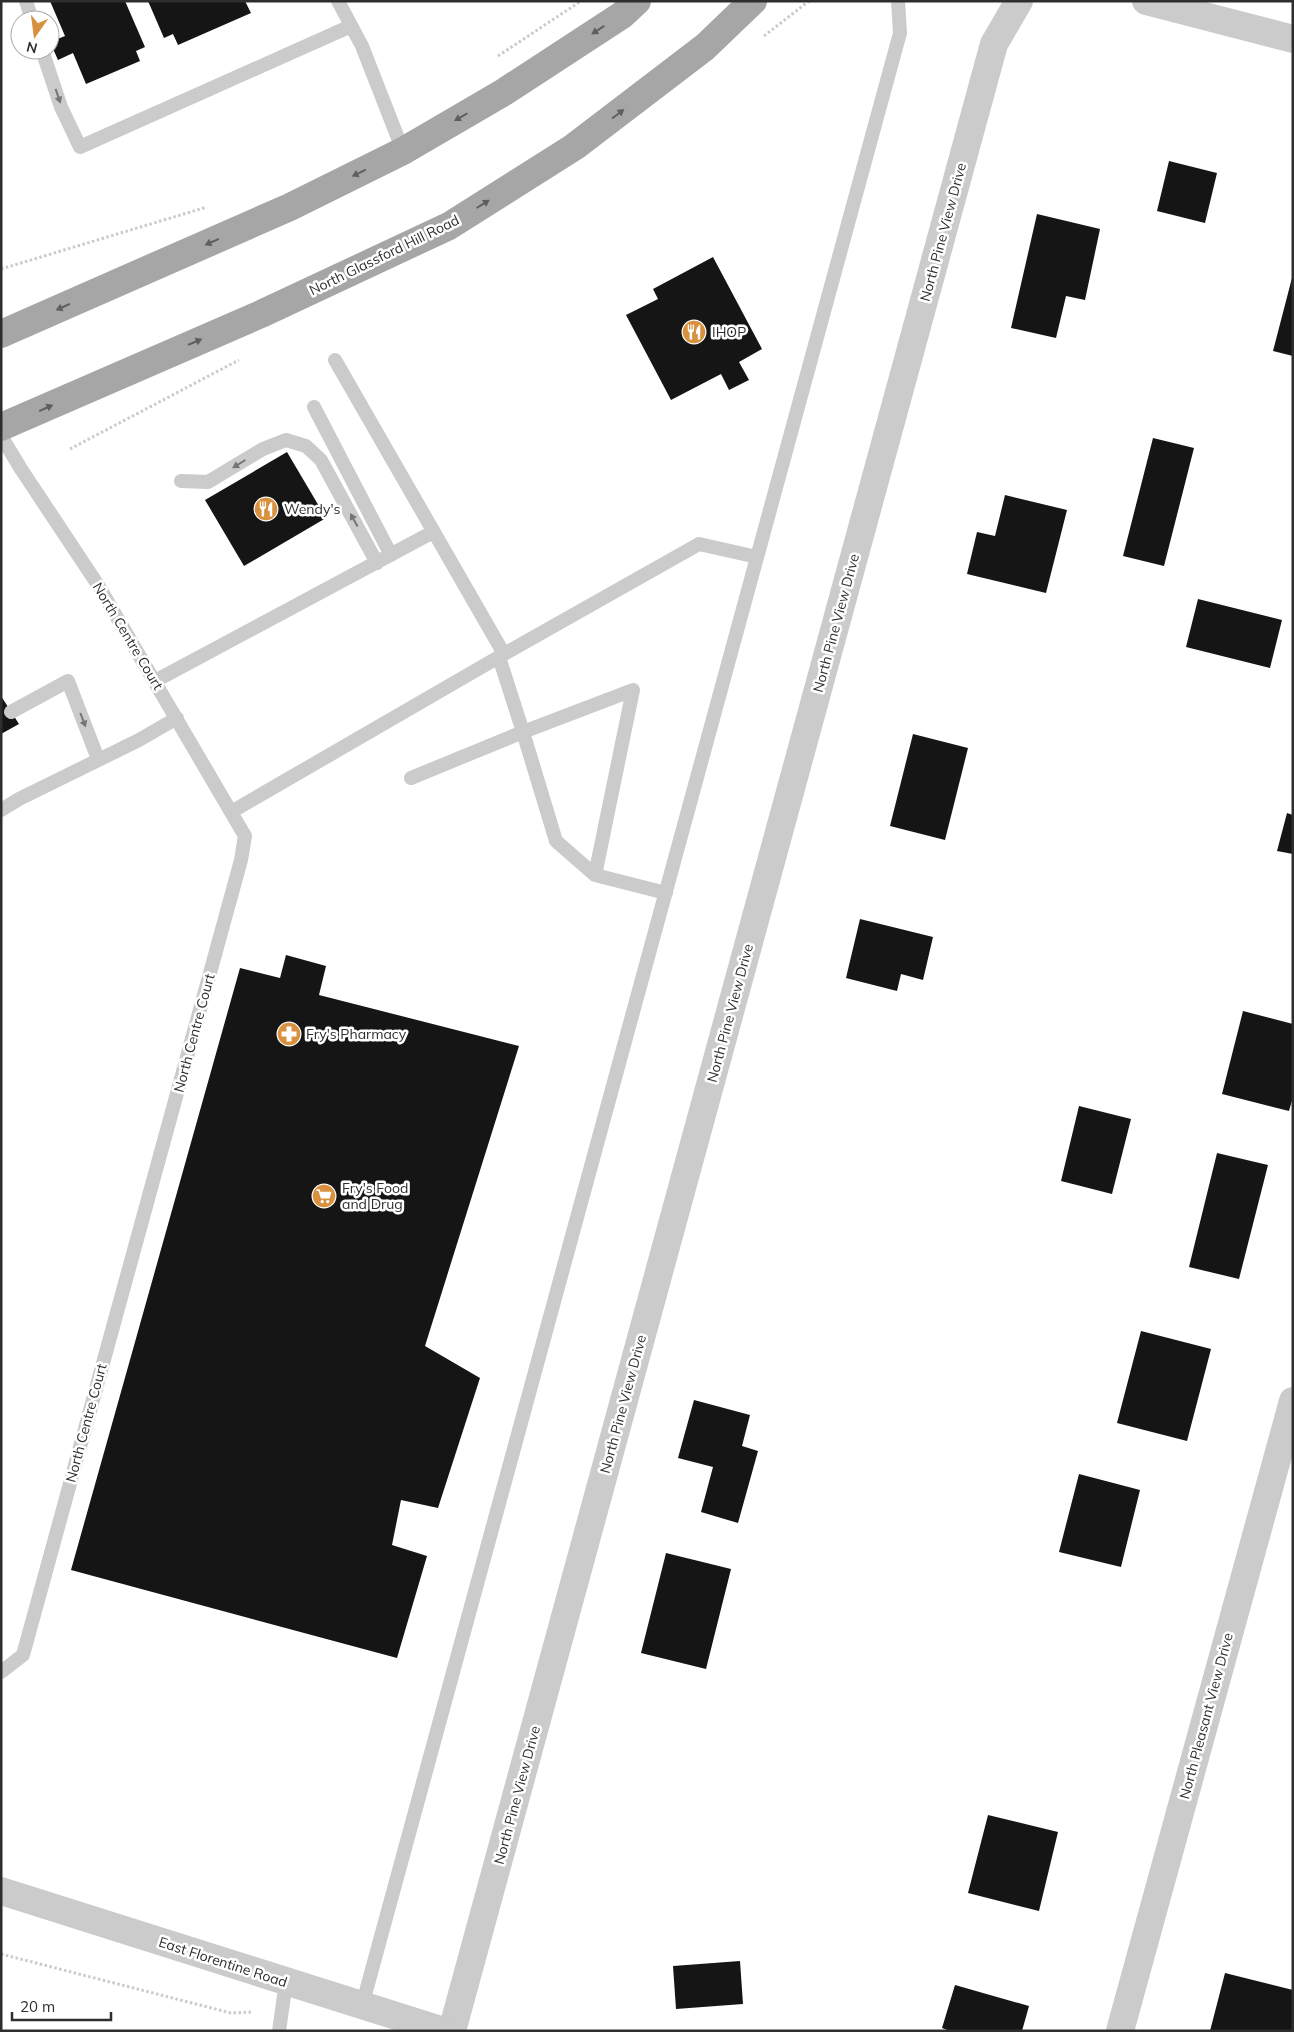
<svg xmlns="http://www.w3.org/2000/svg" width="1294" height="2032" viewBox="0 0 1294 2032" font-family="Mulish,sans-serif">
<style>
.building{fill:#151515}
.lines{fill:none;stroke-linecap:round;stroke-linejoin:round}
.path{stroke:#cbcbcb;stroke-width:3;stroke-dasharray:2.5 2.5;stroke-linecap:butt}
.service{stroke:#cbcbcb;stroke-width:14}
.minor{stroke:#cbcbcb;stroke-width:28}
.tertiary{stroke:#cbcbcb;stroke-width:28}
.primary{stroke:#a6a6a6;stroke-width:28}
.oneway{fill:#5e5e5e}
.oneway2{fill:#757575}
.labels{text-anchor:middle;stroke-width:5;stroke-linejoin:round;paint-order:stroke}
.street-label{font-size:14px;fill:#2e2e2e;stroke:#fff}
.poi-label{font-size:14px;fill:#2e2e2e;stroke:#fff;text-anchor:start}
</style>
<rect width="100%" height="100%" fill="#fff"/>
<!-- building -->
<path class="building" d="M50,1H125L145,47L136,51L140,61L86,84L73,53L58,60L50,42L65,36Z
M148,1H245L251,13L178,45L173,34L164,38Z
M1169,161L1217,173L1205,223L1157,211Z
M1037,214L1100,229L1085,300L1066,296L1056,338L1011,328Z
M713,257L762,349L739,362L749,380L729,390L721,374L671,400L626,315L658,299L653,289Z
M1293,274V356L1273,351Z
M1153,438L1194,448L1164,566L1123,556Z
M287,452L326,518L244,566L205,500Z
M1005,495L1067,510L1046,593L967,574L977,532L995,536Z
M1198,599L1282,620L1270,668L1186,647Z
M1,696L19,724L1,734Z
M913,734L968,748L945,840L890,826Z
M1287,813L1293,815V854L1277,851Z
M860,919L933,937L923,980L901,974L897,991L846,978Z
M286,955L326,966L319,995L519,1046L425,1346L480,1378L438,1508L401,1500L392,1545L427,1556L397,1658L71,1570L240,968L280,978Z
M1243,1011L1293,1024V1097L1289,1111L1222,1094Z
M1079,1106L1131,1119L1112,1194L1061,1181Z
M1217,1153L1268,1165L1239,1279L1189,1267Z
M1141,1331L1211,1349L1187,1441L1117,1423Z
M694,1400L750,1415L742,1446L758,1451L738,1523L701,1512L713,1467L678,1458Z
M1079,1474L1140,1490L1121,1567L1059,1552Z
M666,1553L731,1569L706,1669L641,1653Z
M988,1815L1058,1832L1039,1911L968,1893Z
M740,1961L743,2004L676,2009L673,1966Z
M1225,1973L1293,1990V2031H1210Z
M955,1985L1029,2006L1022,2031H950L942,2028Z"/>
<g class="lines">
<!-- path -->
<path class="path" d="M764,36L809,1
M498,56L581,1
M1,269L207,207
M70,449L239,360
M1,1954L231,2013L252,2012"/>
<!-- service -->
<path class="service" d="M26,1L32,20
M338,1L362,46L403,151
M42,50L61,107L80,147L351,26
M335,360L504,654
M314,407L391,555
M1,436L21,469L98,585L245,836L241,860L23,1655L1,1672
M181,481L208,482L263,449L286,440L306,446L321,460L377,563
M499,657L523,732L633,690L595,875L666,893
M155,681L433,532
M11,712L68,681L98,759
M411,778L523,732L556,841L595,875
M1,810L19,799L139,740L177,718
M231,812L504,654L699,544L757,557
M362,2006L900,33L898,1
M279,2031L286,1982"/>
<!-- minor -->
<path class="minor" d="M1146,1L1293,39
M452,2031L994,44L1019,1
M1120,2031L1293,1401"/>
<!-- tertiary -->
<path class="tertiary" d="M1,1891L444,2031"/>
<!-- primary -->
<path class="primary" d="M1,334L290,207L403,151L504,92L622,15L637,1
M1,427L261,314L449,226L574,147L705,47L753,1"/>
</g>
<!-- one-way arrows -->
<defs><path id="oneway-solid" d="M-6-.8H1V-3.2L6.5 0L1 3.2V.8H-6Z" transform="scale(1.25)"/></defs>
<g class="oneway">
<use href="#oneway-solid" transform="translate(598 30) rotate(147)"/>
<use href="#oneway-solid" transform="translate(618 114) rotate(-37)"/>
<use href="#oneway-solid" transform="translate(461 117) rotate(150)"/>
<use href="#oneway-solid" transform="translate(359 173) rotate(154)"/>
<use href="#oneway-solid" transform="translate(483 204) rotate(-32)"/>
<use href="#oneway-solid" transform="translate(212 242) rotate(156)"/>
<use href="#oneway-solid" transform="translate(63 307) rotate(156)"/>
<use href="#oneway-solid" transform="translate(195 342) rotate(-23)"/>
<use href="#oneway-solid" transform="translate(46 408) rotate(-24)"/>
</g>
<g class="oneway2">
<use href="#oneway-solid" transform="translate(58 96) rotate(71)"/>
<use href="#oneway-solid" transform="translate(239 464) rotate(148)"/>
<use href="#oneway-solid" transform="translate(354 520) rotate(-119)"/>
<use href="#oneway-solid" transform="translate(83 720) rotate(69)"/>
</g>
<!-- icons -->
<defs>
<g id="restaurant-disc" transform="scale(1.25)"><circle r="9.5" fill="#d8913e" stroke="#fff"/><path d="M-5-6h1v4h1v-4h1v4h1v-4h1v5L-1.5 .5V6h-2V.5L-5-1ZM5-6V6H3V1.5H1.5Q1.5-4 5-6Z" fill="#fff"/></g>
<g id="pharmacy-disc" transform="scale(1.25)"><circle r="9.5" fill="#d8913e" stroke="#fff"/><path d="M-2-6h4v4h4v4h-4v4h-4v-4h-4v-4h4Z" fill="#fff"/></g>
<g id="supermarket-disc" transform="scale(1.25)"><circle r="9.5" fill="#d8913e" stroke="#fff"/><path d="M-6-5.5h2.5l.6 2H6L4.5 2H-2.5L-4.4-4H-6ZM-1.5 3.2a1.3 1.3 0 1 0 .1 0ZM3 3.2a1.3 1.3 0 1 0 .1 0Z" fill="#fff"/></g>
</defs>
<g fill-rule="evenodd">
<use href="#restaurant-disc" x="694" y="332"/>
<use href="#restaurant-disc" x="266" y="509"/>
<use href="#pharmacy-disc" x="289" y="1034"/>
<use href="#supermarket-disc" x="324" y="1196"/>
</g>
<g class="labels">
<!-- street labels -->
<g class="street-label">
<text transform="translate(943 232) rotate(-75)" y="5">North Pine View Drive</text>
<text transform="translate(384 255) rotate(-26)" y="5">North Glassford Hill Road</text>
<text transform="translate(836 623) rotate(-75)" y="5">North Pine View Drive</text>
<text transform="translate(128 636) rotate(59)" y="5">North Centre Court</text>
<text transform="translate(730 1013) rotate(-75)" y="5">North Pine View Drive</text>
<text transform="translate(194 1033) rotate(-75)" y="5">North Centre Court</text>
<text transform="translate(623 1404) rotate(-75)" y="5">North Pine View Drive</text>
<text transform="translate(86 1423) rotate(-75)" y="5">North Centre Court</text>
<text transform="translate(1206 1716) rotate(-75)" y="5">North Pleasant View Drive</text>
<text transform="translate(517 1795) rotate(-75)" y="5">North Pine View Drive</text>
<text transform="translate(223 1962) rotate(18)" y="5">East Florentine Road</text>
</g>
<!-- poi labels -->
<g class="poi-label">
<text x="712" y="337">IHOP</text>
<text x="284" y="514">Wendy's</text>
<text x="306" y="1039">Fry's Pharmacy</text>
<text x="342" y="1193">Fry's Food<tspan x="342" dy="16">and Drug</tspan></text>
</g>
</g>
<!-- border -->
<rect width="1294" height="2032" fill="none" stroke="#2e2e2e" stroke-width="5"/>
<!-- north arrow -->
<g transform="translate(35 35) rotate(194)"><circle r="24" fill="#ffffff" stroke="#ababab"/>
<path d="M0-4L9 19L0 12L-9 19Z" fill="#d8913e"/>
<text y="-8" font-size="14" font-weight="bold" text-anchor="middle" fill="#2e2e2e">N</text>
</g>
<!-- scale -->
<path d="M12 2012v8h99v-8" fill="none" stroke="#2e2e2e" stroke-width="2.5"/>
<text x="20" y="2012" font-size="15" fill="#2e2e2e" stroke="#ffffff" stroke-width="4" paint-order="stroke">20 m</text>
</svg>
